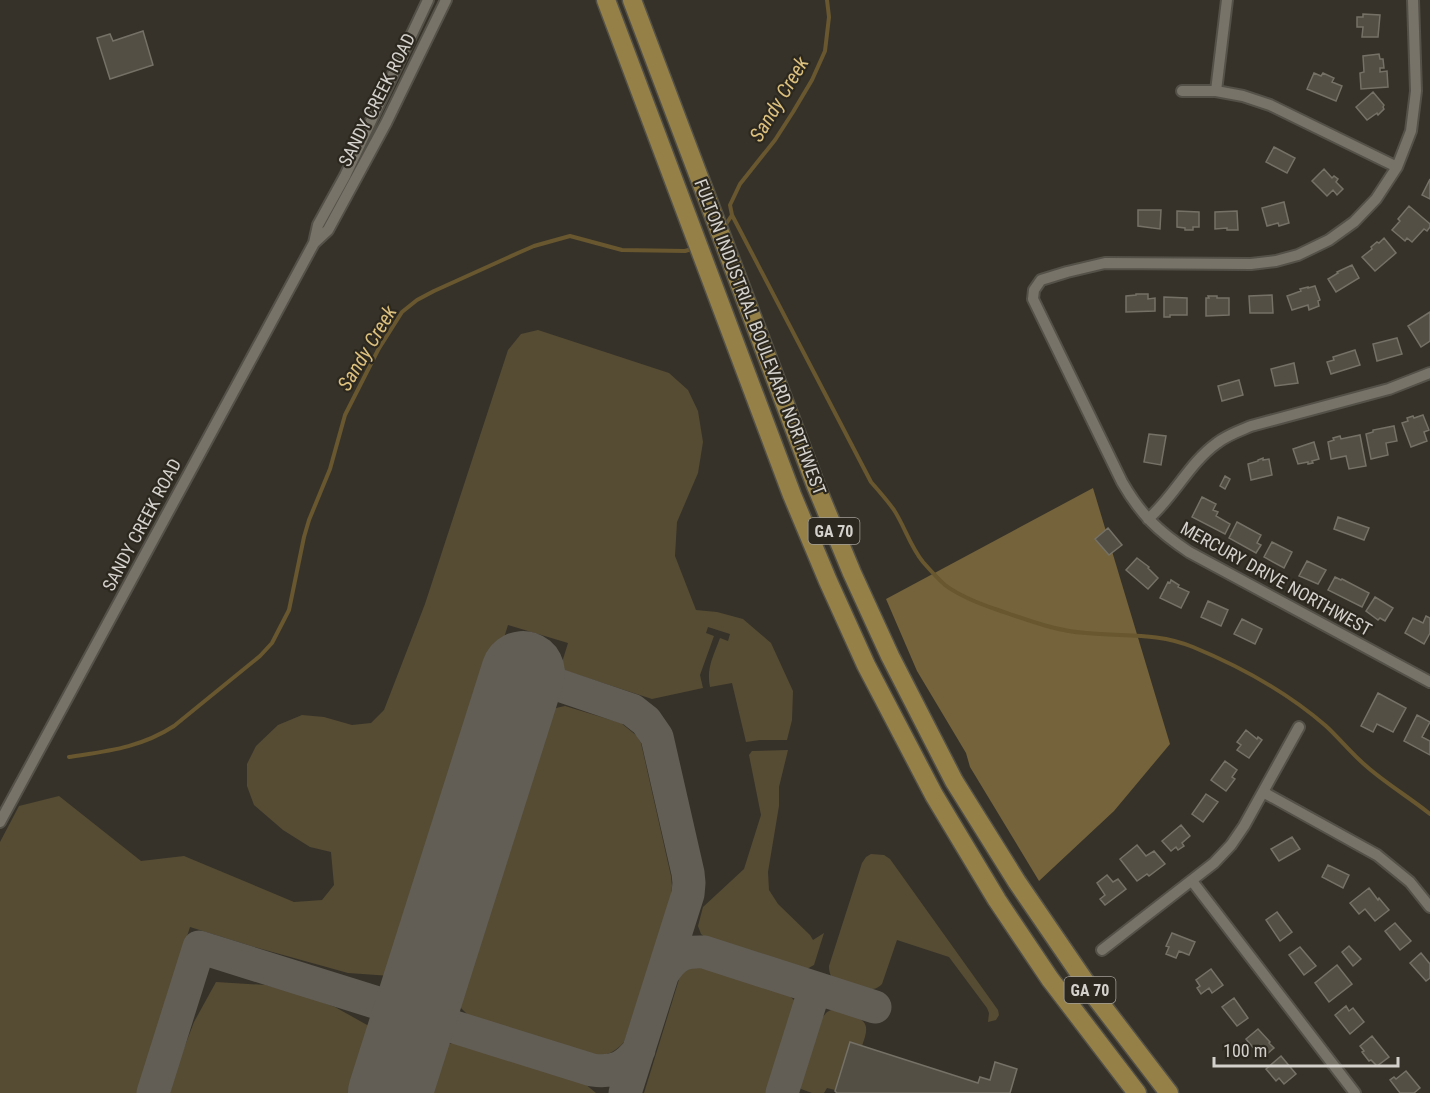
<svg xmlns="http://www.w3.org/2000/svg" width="1430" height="1093" viewBox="0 0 1430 1093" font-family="'Roboto Condensed',sans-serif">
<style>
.green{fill:#564c34}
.forest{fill:#74633b}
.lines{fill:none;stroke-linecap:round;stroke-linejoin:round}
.stream{stroke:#68572f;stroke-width:4}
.taxiway{stroke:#625e56;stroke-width:33}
.runway{stroke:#625e56;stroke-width:84}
.building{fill:#534f45;stroke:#757167;stroke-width:1.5}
.street-casing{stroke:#545149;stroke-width:14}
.primary-casing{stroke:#545149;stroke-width:21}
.street{stroke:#787369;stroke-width:10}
.primary{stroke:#958047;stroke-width:18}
.labels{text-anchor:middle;stroke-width:4.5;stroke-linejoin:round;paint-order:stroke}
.shield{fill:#2c281f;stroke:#a29e98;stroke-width:1.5}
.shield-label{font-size:16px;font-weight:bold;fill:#d4d1cc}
.street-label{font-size:18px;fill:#d4d1cc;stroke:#2c281f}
.water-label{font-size:20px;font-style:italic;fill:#dcc07e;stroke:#2c281f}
</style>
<rect width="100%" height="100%" fill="#363229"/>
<!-- green -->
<path class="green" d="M538,330L669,373L688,390L698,411L703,442L698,473L677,522L675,556L696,610L717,612L743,619L771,643L793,691L792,720L787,740H760L746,742L732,683L710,687C706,668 714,655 720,638L728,641L730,634L708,627L706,633L714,636L700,675L703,688L652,699L560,669L568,643L508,625L401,969L397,974L391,976L348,973L258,948L190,927L137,1093H0V842L19,806L59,796L141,861L184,856L294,902L322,900L334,885L331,852L310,847L283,830L254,805L247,786V764L256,746L278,725L302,715L324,717L352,725L371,723L384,710L425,604L508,350L521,334Z
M565,706L621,723L637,736L641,743L671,876L672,886L671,899L624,1042C615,1052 608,1055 595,1056L468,1015L457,1004L453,993L541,716C549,710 555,708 565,706Z
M788,750L779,787V806L768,872L769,890L778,904L810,935L813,940L824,933L814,965L805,970L707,939L701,934L698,926L703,907L744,869L761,815L749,755L752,751Z
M871,854L884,855L890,859L998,1010L999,1015L996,1020L988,1022L989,1013L987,1008L949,957L897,940L882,984C880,986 876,989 873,989C868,991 839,983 835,980C830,977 829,971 829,966L862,863L866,857Z
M699,965L788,994L794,1000V1009L767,1093H644L681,973L688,967Z
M216,982L266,985L305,996L335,1007L376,1030L377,1043L361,1093H167L194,1022Z
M831,1010C838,1010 844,1013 851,1015C870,1021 868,1029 862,1046L850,1042L835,1090L827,1088L824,1093H812L801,1089L799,1086L821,1019L827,1012Z
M460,1042L584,1083L596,1093H421C429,1068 428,1044 460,1042Z"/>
<!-- forest -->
<path class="forest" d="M1093,488L1170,744L1114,811L1039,881L970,767L966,753L917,671L886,599Z"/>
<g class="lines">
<!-- stream -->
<path class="stream" d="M827,0L829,17L825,51L812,80L793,112L775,140L740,184L730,205L732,215L871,482C879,491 887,500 894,510C905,527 910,546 923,562C930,570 937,578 945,585C961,597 980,604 998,610C1027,620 1056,631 1086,633C1124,637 1157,632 1193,647C1239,666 1288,693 1326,726C1339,738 1351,753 1365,765C1385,783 1409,797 1430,814
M724,227L732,215
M69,757C107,751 140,748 174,726L260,656L272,643L289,610L304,537L309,520L330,469L345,415L378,350L402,312L417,300L434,291L518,253L534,246L570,236L622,250L685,251L695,248"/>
<!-- taxiway -->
<path class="taxiway" d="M523,673L632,710L646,721L657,737L688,873L689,883L688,894L625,1093
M664,972C675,955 684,951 704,952L875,1007
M425,983C425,1003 425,1012 443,1023C427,1021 415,1028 406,1041C404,1022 402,1015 385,1005C403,1005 414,998 425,983Z
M153,1093L199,947L592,1070C614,1073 626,1067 639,1050
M782,1093L815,988"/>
<!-- runway -->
<path class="runway" d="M390,1093L523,673"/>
</g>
<!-- building -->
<path class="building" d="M1363,14L1380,15L1378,37H1362L1363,27H1357V17H1363Z
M143,31L153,65L110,79L97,38L110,34L113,41Z
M1379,54L1380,59H1383L1384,68H1380V72L1387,71L1388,87L1361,89L1360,73L1364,72L1363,56Z
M1314,73L1321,76L1323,73L1334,78L1332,82L1342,86L1336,101L1307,89Z
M1373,92L1384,105L1383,107L1384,109L1378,115L1377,113L1367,120L1356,107Z
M1274,147L1295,158L1287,173L1266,162Z
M1324,169L1332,178L1334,176L1338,179L1336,182L1343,189L1337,195L1333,190L1327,196L1312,181Z
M1430,179V199L1422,195Z
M1284,202L1289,223L1279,226L1278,223L1267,226L1262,208Z
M1409,206L1430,224V227L1427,231L1424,229L1412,242L1407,238L1405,241L1392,230L1400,221L1398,219Z
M1138,210H1161L1160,229L1138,226Z
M1177,211L1199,212V227H1193V230H1185V228L1177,227Z
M1237,211L1238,230H1227V228L1215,229V212Z
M1384,238L1396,253L1375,271L1362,257L1372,249L1371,247L1377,242L1379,243Z
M1352,265L1359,278L1336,292L1328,279L1338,273L1337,272Z
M1315,286L1320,300L1318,301L1319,306L1309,310L1308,305L1292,310L1287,296L1301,291L1300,289L1308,287V288Z
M1136,294H1148V299L1155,298V311L1126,312V296L1136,295Z
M1272,295L1273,313H1250L1249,296Z
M1208,296H1217V298H1229V315L1206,316V298H1209Z
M1164,297L1187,298V315H1170V317H1164Z
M1430,312V341L1421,347L1408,326Z
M1397,338L1402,354L1377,361L1373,344Z
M1355,350L1360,365L1331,374L1327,362L1334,360L1333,357Z
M1294,363L1298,383L1275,386L1271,369Z
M1239,380L1243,395L1222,401L1218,386Z
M1423,415L1429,430L1424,432L1427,441L1411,447L1402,423L1408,421L1407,418L1413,416L1414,418Z
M1394,426L1397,441L1386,443L1388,455L1371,459L1366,434L1373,432V430Z
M1149,434L1166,436L1161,465L1144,462Z
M1360,435L1366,466L1349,469L1346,456L1331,459L1328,442L1334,440L1333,438L1340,436L1341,439Z
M1314,442L1319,459L1312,461L1313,463L1308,464V462L1298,464L1293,449Z
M1263,458V460L1269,459L1272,475L1251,480L1248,464L1258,461V460Z
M1225,476L1230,479L1225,489L1220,486Z
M1202,497L1216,504L1213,510L1218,512L1216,516L1230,524L1225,534L1192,517Z
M1338,517L1369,528L1364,540L1334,529Z
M1237,522L1261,535L1257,543L1261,545L1256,553L1229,538Z
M1108,528L1122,545L1109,555L1095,539Z
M1272,542L1292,552L1284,568L1264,557Z
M1137,558L1149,567L1148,568L1158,578L1148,589L1126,570Z
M1307,561L1326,570L1318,584L1299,576Z
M1335,577L1341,580L1342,579L1369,593L1362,607L1328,590Z
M1171,580L1179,585L1178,587L1189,592L1181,608L1160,598L1168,582L1170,583Z
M1375,597L1393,608L1385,621L1380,618L1378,620L1366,611Z
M1208,601L1228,610L1221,626L1201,617Z
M1426,616L1430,618V633L1424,644L1405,633L1413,618L1423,623Z
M1242,619L1262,629L1255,644L1234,634Z
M1378,693L1406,708L1393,732L1377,724L1373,732L1361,726Z
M1417,715L1430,722L1422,737L1430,741V755L1404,741Z
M1246,730L1257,739L1258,737L1262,740L1249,758L1237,750L1241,745L1237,742Z
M1225,761L1237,770L1232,777L1235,779L1226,791L1211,780Z
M1206,794L1218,802L1203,822L1192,814Z
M1181,825L1190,836L1182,843L1184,846L1178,850L1176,847L1171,851L1162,841Z
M1292,837L1300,849L1279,861L1271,849Z
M1137,845L1146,856L1154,851L1165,864L1149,876L1147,874L1137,881L1120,859Z
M1328,865L1349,875L1343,888L1322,877Z
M1107,875L1113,882L1118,879L1126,889L1105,905L1100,899L1105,895L1097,883Z
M1369,888L1378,900L1379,898L1389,910L1375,921L1365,909L1359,914L1350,903Z
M1277,912L1292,932L1280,941L1266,920Z
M1395,923L1411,941L1400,950L1385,931Z
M1172,933L1195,942L1189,955L1179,951L1176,958L1166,954L1169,947L1166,946Z
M1349,946L1361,959L1353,966L1342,952Z
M1300,947L1316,966L1304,975L1289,955Z
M1421,953L1430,964V978L1426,981L1410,963Z
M1337,965L1352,984L1329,1002L1315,983Z
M1211,969L1223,985L1212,993L1209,988L1201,994L1197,988L1200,986L1196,980Z
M1234,998L1248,1018L1237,1026L1222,1007Z
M1346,1006L1349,1011L1353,1008L1364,1022L1350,1034L1335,1015Z
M1258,1029L1270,1042L1269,1043L1274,1048L1262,1058L1246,1039Z
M1372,1036L1389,1057L1377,1066L1371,1060L1369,1061L1362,1052L1364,1051L1360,1046Z
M850,1042L978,1083L980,1077L990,1080L995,1062L1017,1069L1010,1093H837L835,1091Z
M1281,1056L1296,1074L1284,1084L1279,1078L1276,1081L1266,1069Z
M1406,1071L1420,1088L1414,1093H1400L1390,1080L1394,1077L1396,1079Z"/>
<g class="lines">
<!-- street casing -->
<g class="street-casing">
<path id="street" d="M1413,0L1416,91L1411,131L1397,167L1376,199L1354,222L1329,240L1298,255L1276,261L1251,264L1105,263L1067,272L1041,280L1034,290L1033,299L1122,482C1141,515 1158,531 1189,552L1430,682
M1182,91H1216L1243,96L1270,105L1397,167
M1216,91L1227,0
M314,243L328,230L386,123L446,0
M1148,519C1174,497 1189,463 1217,443C1227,435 1239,431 1251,426L1389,389L1430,373
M1263,792L1377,855L1410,882L1430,907
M0,822L314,243L318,225L345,176L428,0
M1192,881L1355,1093
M1102,950L1214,863L1231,845L1244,826L1299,727"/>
</g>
<!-- primary casing -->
<g class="primary-casing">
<path id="primary" d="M606,0L792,495L828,581L866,665L934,795L997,900L1050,979L1137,1093
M632,0L816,486L852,573L890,656L954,781L1017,882L1097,999L1169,1093"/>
</g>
<!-- street -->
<use href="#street" class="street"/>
<!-- primary -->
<use href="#primary" class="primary"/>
</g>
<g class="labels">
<!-- shield labels -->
<g class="shield">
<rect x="808.5" y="518" width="51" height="26" rx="4.5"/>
<rect x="1064.5" y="977" width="51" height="26" rx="4.5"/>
</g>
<g class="shield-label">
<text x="834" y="537">GA 70</text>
<text x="1090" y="996">GA 70</text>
</g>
<!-- street labels -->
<g class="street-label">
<text transform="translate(377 100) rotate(-63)" y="6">SANDY CREEK ROAD</text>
<text transform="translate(760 337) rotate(69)" y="6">FULTON INDUSTRIAL BOULEVARD NORTHWEST</text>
<text transform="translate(142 525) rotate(-62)" y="6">SANDY CREEK ROAD</text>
<text transform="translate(1276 579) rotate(29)" y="6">MERCURY DRIVE NORTHWEST</text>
</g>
<!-- water labels -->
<g class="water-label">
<text transform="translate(779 99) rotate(-59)" y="7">Sandy Creek</text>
<text transform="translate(367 348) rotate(-59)" y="7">Sandy Creek</text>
</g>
</g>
<!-- scale -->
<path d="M1214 1057v9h184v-9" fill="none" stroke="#d4d1cc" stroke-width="3"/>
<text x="1223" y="1057" font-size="18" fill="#d4d1cc" stroke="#2c281f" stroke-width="4.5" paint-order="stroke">100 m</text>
</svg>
